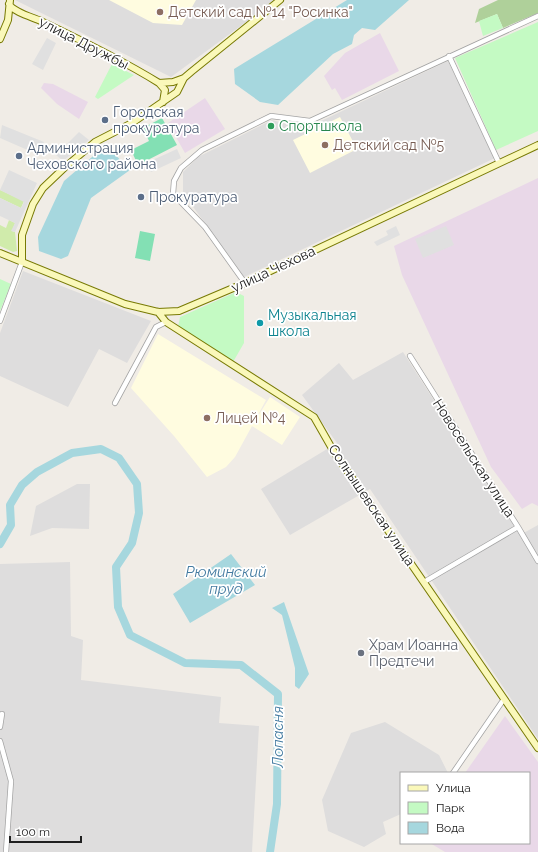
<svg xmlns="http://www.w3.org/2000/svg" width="538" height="852" viewBox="0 0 538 852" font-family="Raleway,sans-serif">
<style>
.residential{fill:#dedddd}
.industrial{fill:#e9d8e8}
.education{fill:#fffce0}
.grass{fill:#d0ebab}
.forest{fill:#afd09a}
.park{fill:#c4fac3}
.pitch{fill:#83e0b4}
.parking{fill:#e0e0e0}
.water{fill:#a6d7de}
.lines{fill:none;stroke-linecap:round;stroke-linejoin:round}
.river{stroke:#a6d7de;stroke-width:8}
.street-casing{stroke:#a4a4a4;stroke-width:6}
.secondary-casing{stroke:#787a04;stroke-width:8}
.street{stroke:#fff;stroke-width:4.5}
.secondary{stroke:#faf8ba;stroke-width:6}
.education-dot{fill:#8d6e63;stroke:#fff;stroke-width:1.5}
.service-dot{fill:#5c6f8a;stroke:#fff;stroke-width:1.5}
.leisure-dot{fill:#2e9e5b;stroke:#fff;stroke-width:1.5}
.culture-dot{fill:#0f9aa8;stroke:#fff;stroke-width:1.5}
.worship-dot{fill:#6b7280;stroke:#fff;stroke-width:1.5}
.labels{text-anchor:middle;stroke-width:3.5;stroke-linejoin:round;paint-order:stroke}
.education-label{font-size:14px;fill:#785e54;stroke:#fff;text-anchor:start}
.street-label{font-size:14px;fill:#202020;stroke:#fff}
.service-label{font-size:14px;fill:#4e5e75;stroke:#fff;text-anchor:start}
.leisure-label{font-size:14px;fill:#27864d;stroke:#fff;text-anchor:start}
.culture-label{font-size:14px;fill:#0d838f;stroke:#fff;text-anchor:start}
.worship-label{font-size:14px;fill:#5b616d;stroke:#fff;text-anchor:start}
.water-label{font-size:15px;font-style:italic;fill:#447ba1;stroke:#fff}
</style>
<rect width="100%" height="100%" fill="#f0ece6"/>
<!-- residential -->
<path class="residential" d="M15,0H276L171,77Z
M448,61L495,158L244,277L183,193V172L198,157L272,120L304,129Z
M23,271L151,321L127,363L99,349L68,407L0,376V333Z
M403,352L520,535L538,525V739L370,489L290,535L261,489L337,443L302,395L339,363L353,380Z
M77,484H90L89,529L52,528L30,536L36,506Z
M70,562L71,636L83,640L81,680L221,697L219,723L259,726L252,852H0V564Z
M385,722L439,755L448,773H401V814L383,822L386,834L364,847L328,831L322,800L351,733Z"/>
<!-- industrial -->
<path class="industrial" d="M380,33L399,71L342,100L335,88L332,90L324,76L345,53Z
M44,83L53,84L88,102L79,119L57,104L41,88Z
M205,98L225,129L185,153L168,123Z
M538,178V506L532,503L522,509L491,467L402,275L394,246Z
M505,716L538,762V852H445L430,843H529V773H465Z"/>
<!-- education -->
<path class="education" d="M109,0H196L182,25L153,23Z
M340,117L357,149L310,173L293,140Z
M158,334L266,400L253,424L270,397L300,417L282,445L252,426L235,457L226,467L207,477L174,436L131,388Z"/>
<!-- grass -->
<path class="grass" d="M0,190L24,201L21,208L0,198Z
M9,220L15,223L12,231L15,232L17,251L13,252L0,246V225L6,228Z"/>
<!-- forest -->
<path class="forest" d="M498,0H538V13L503,28L497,14L475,23L479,9Z"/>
<!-- park -->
<path class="park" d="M497,14L503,28L483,36L479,21Z
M538,22V131L496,150L455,58Z
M112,64L134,75L98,99L95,97Z
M0,279L11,284L0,311Z
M236,292L244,296V343L233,362L178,327L180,317Z"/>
<!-- pitch -->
<path class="pitch" d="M162,118L177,145L138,165L131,150L149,141L143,128Z
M140,231L155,234L150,261L135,258Z"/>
<!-- parking -->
<path class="parking" d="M47,38L56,43L43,70L32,64Z
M2,125L44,142L39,155L0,138Z
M79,132L89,140L63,161L56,155Z
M177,149L181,158L151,172L146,163Z
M9,170L37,183L15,232L11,231L15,223L0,216V198L21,208L24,202L0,190Z
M396,226L400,235L377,246L374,242L388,235L386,231Z
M446,226L454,245L423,258L415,239Z"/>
<!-- water -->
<path class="water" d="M347,0H409L375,30L362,28L354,35L352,44L333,54L278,105L260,102L235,84L234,69Z
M106,145L130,170L91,198L68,256L61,259L39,251L38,237L64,181Z
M231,554L255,585L190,623L173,594Z
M284,602L309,674L299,689L295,686V668L282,615L272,608Z"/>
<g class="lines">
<!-- river -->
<path class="river" d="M0,544L11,525L10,505L22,485L37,472L72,453L101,449L119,458L137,484L139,513L132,543L116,567L118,607L130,635L185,663L241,665L278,694L277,804L270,852"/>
<!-- street casing -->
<g class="street-casing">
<path id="street" d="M449,56L499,163
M245,283L205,227L173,194L174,181L181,168L202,150L271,116L310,121L538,16
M0,321L22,262
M410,356L518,527L538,561
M115,403L156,327L166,322
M424,582L518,527
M0,727L2,714
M0,741L11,781L6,852
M453,773L504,699"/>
</g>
<!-- secondary casing -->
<g class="secondary-casing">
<path id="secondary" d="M9,4C13,12 32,17 41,21C81,40 122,60 159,83L165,90L163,102
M0,39L8,20L10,0
M159,83L173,82L184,78
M0,253L125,304L158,312L179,311L245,283L538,145
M22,262V235L33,204L43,188L64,168L95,142L132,123L177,92L184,78L191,72L280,0
M158,312L166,322L314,417L334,452L538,748"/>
</g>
<!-- street -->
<use href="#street" class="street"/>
<!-- secondary -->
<use href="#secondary" class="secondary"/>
</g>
<!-- markers -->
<g class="education-dot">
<circle cx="160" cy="12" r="4"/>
<circle cx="325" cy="145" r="4"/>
<circle cx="207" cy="418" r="4"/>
</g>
<g class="service-dot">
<circle cx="105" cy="120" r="4"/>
<circle cx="19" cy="156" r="4"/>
<circle cx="141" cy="197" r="4"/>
</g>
<circle class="leisure-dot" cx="271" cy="126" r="4"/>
<circle class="culture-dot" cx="260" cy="323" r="4"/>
<circle class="worship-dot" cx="361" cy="653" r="4"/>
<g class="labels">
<!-- education labels -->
<g class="education-label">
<text x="168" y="17">Детский сад №14 "Росинка"</text>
<text x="333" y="150">Детский сад №5</text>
<text x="215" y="423">Лицей №4</text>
</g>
<!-- street labels -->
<g class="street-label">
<text transform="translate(84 43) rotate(27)" y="5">улица Дружбы</text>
<text transform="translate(273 269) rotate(-25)" y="5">улица Чехова</text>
<text transform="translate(474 458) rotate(57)" y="5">Новосельская улица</text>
<text transform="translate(372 505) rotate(56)" y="5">Солнышевская улица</text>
</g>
<!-- service labels -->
<g class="service-label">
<text x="113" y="117">Городская<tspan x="113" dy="16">прокуратура</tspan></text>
<text x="27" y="153">Администрация<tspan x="27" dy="16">Чеховского района</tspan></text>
<text x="149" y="202">Прокуратура</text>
</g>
<!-- leisure labels -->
<g class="leisure-label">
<text x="279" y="131">Спортшкола</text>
</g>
<!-- culture labels -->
<g class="culture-label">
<text x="268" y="320">Музыкальная<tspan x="268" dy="16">школа</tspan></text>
</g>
<!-- worship labels -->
<g class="worship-label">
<text x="369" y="650">Храм Иоанна<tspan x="369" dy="16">Предтечи</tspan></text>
</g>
<!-- water labels -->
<g class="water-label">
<text x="226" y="577">Рюминский<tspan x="226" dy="17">пруд</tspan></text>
<text transform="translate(278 737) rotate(-90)" y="5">Лопасня</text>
</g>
</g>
<!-- legend -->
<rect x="400" y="772" width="130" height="72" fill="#ffffff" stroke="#a6a6a6"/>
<rect x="408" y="785" width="20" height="6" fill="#faf8ba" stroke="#a6a6a6"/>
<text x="436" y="792" font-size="12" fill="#202020">Улица</text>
<rect x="408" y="802" width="20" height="12" fill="#c4fac3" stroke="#a6a6a6"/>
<text x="436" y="812" font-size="12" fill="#202020">Парк</text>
<rect x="408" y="822" width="20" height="12" fill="#a6d7de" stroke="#a6a6a6"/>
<text x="436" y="832" font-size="12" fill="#202020">Вода</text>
<!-- scale -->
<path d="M10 836v6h71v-6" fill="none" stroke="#202020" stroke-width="2"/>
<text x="16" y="836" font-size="12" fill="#202020" stroke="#ffffff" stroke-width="3" paint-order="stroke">100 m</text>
</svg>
